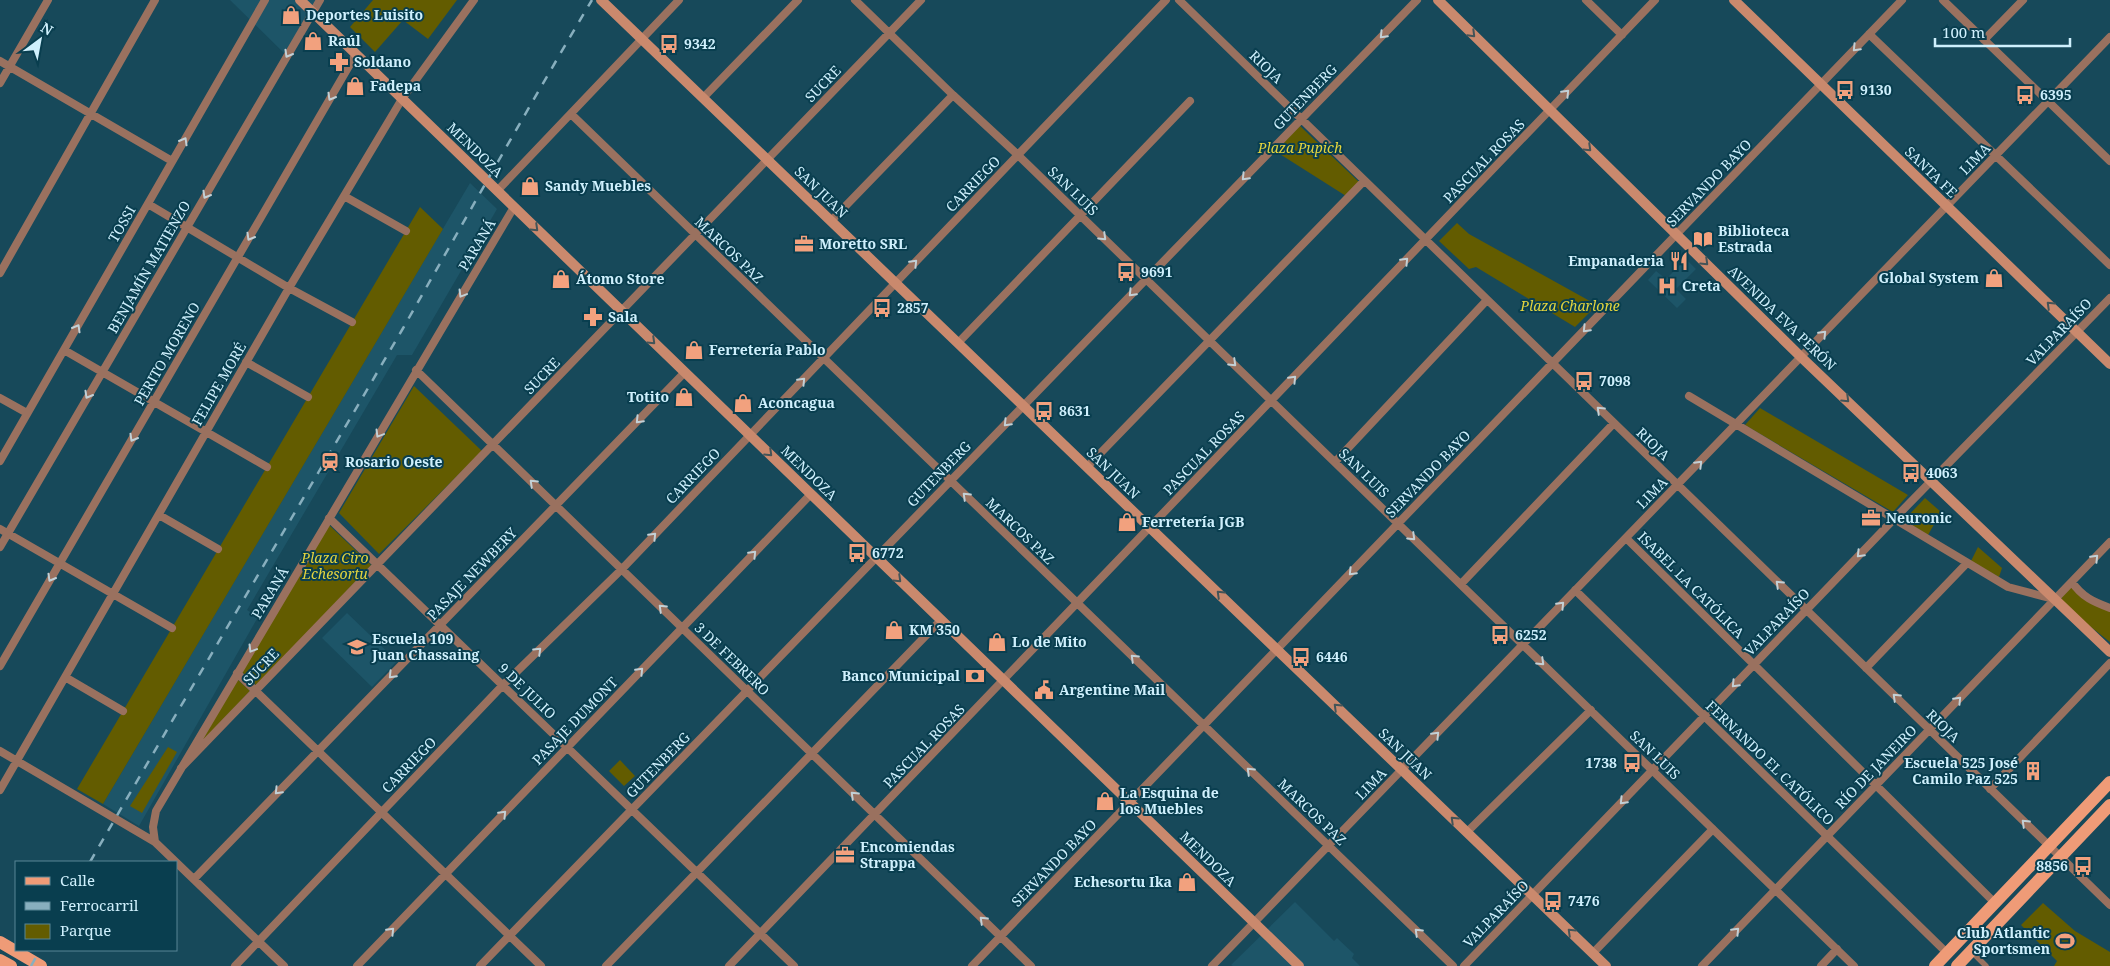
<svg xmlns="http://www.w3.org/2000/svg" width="2110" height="966" viewBox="0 0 2110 966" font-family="'Noto Serif',serif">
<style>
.built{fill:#1d5568}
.green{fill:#635c00}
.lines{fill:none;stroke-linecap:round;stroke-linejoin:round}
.pedestrian{stroke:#9a715f;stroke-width:5.5}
.minor{stroke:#9a715f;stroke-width:8}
.secondary{stroke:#ca896d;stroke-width:10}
.primary{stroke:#ef9b77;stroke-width:12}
.rail{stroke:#88afbe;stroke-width:2.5;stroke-dasharray:9 9;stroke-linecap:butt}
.oneway{stroke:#435458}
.oneway2{stroke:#c2d0d6}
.labels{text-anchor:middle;stroke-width:4;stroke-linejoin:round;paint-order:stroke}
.poi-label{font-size:14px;font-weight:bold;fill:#cff0fd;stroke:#093e4f;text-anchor:start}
.street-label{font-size:14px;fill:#cff0fd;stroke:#093e4f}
.park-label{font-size:14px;font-style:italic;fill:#e3d43e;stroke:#093e4f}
</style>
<rect width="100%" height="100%" fill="#17495a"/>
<!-- built -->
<path class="built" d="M230,0H320L287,56Z
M470,183L497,209L412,355H397L247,610L258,617L139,826L103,804Z
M1686,259L1696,269L1676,289L1686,299L1677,308L1648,280L1656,271L1666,279Z
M347,613L397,661L372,687L322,638Z
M1295,902L1334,941L1337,938L1354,954L1352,958L1360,966H1233L1231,965Z"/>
<!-- green -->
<path class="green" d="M373,0H457L428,39L403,20L375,52L350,27Z
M1300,126L1359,182L1346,196L1275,151Z
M420,207L443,229L103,804L77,789Z
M1457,223L1469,234L1597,305L1575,327L1476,267L1469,269L1439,241Z
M414,386L482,451L379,554L339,513Z
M1760,408L1908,495L1893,512L1745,425Z
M1925,498L1941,512L1928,535L1904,520Z
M329,525L371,565L257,686L241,671Z
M1978,547L2002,568L1999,577L1971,561Z
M2072,587L2110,610V642L2082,620L2061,600L2063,594Z
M237,679L250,691L196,748Z
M168,747L177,752L142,813L130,806Z
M620,760L635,776L624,786L609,771Z
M2043,903L2075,931L2110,952V966H2054L2057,961L2021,925Z"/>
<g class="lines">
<!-- pedestrian -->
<path class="pedestrian" d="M1971,951L1986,966"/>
<!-- minor -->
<path class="minor" d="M855,0L953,95L1018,155L1854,966
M1179,0L2110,905
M1586,0L1622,35
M1943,0L2110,161
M1869,34L2110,265
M1984,40L2023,0
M0,61L172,161
M0,83L48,0
M703,98L798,0
M571,114L1453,966
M497,191L679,0
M344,196L406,231
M148,204L289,288L352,322
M831,221L953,95
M0,273L155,0
M958,343L1190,101
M64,350L267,467
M246,362L308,397
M416,370L1031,966
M1689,396L2008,587L2053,599
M0,398L27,413
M0,461L265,0
M1335,462L1487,300
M1087,467L1364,181
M159,515L218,549
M329,518L794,966
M0,529L172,628
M1626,538L1995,903
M0,547L320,0
M2072,582C2082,597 2094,602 2110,608
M1461,584L1614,423
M1575,590L1947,953
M0,666L356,54
M1866,668L1967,563
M237,673L541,966
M65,677L123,711
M0,751L155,842L284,966
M181,768L921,0
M1990,789L2110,663
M0,790L289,288L402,99L474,0
M1467,832L1591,710
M155,842L153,827L156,811L514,207
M194,879L685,372
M1593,953L1713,829
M235,966L503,685L622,569L1166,0
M357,966L811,494
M480,966L1417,0
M606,966L941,620
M729,966L1655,0
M972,966L1902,0
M1212,966L2110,37
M1464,966L1894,519L2110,298
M1702,966L2110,542
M1821,966L1837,949"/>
<!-- secondary -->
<path class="secondary" d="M300,0L1299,966
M601,0L1606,966
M1438,0L1801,357L2110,652
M1734,0L2110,364"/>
<!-- primary -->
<path class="primary" d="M0,942L41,966
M0,960L11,966
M1935,966L2110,782
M1957,966L2110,805"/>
<!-- rail -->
<path class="rail" d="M90,862C193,684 298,508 402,330C465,220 527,109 592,0
M31,966L40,950"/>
</g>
<!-- one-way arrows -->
<defs><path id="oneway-chevron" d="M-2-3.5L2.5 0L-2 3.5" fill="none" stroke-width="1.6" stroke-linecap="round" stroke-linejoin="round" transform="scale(1.25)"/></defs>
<g class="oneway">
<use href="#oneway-chevron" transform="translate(1472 34) rotate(45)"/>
<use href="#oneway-chevron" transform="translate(1588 148) rotate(44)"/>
<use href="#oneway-chevron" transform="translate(535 228) rotate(44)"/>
<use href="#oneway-chevron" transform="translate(1705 262) rotate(44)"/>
<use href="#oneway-chevron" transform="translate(2050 305) rotate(-136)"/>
<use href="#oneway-chevron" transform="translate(652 341) rotate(44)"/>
<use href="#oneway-chevron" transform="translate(1846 399) rotate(44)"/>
<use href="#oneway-chevron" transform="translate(769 453) rotate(44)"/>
<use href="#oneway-chevron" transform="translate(898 579) rotate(44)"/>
<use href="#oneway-chevron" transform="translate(1220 594) rotate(-136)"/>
<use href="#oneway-chevron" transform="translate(1337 707) rotate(-136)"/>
<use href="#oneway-chevron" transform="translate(1454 820) rotate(-136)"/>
<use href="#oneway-chevron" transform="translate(1571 932) rotate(-136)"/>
</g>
<g class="oneway2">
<use href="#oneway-chevron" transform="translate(1383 35) rotate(134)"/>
<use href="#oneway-chevron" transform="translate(1856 48) rotate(134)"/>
<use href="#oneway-chevron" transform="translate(288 54) rotate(120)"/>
<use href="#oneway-chevron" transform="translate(1566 93) rotate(-46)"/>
<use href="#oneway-chevron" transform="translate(331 97) rotate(120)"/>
<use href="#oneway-chevron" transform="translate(184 141) rotate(-60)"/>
<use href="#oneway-chevron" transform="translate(1245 177) rotate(134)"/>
<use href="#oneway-chevron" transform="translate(206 195) rotate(120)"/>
<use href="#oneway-chevron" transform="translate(250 237) rotate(120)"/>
<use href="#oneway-chevron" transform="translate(1103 237) rotate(44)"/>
<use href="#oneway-chevron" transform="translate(1405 261) rotate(-46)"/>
<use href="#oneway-chevron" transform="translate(914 263) rotate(-46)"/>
<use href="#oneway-chevron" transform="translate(1132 293) rotate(134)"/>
<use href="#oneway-chevron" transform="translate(462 294) rotate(121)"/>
<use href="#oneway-chevron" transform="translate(77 328) rotate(-60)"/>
<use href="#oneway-chevron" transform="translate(1586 329) rotate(134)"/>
<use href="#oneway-chevron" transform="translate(1823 334) rotate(-46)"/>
<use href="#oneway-chevron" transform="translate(1233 363) rotate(44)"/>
<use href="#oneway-chevron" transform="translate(1293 379) rotate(-46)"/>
<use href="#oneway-chevron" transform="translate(802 381) rotate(-46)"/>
<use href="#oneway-chevron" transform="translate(88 395) rotate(120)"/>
<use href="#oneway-chevron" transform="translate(1600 410) rotate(-136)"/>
<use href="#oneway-chevron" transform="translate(639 420) rotate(134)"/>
<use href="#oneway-chevron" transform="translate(1007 423) rotate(134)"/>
<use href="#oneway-chevron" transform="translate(379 434) rotate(121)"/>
<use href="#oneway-chevron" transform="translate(133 438) rotate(120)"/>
<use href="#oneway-chevron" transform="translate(1699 464) rotate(-45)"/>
<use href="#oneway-chevron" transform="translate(533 483) rotate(-136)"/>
<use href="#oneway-chevron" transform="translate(966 496) rotate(-136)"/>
<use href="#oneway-chevron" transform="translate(653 536) rotate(-46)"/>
<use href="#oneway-chevron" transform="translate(1412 537) rotate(44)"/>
<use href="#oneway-chevron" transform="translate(753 554) rotate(-46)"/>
<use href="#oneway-chevron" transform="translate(1860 554) rotate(134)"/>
<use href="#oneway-chevron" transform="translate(2095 558) rotate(-46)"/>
<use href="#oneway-chevron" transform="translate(1352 572) rotate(134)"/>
<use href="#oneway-chevron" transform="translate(51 578) rotate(120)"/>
<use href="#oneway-chevron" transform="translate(1779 584) rotate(-136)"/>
<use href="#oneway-chevron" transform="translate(1561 605) rotate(-46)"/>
<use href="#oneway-chevron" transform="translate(662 608) rotate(-136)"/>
<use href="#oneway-chevron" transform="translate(252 649) rotate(121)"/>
<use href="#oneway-chevron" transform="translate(538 651) rotate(-44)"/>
<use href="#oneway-chevron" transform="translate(1134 658) rotate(-136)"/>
<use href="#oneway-chevron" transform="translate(1541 662) rotate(44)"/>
<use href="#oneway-chevron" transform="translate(640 671) rotate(-46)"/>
<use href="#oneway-chevron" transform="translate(392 675) rotate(134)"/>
<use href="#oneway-chevron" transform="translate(1735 684) rotate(134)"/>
<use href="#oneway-chevron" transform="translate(1896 697) rotate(-136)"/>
<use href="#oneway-chevron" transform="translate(1958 700) rotate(-46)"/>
<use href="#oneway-chevron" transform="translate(1436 735) rotate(-46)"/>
<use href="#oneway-chevron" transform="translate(1250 771) rotate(-136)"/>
<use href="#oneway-chevron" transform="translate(278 791) rotate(134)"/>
<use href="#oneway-chevron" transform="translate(854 795) rotate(-136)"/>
<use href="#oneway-chevron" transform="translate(1623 801) rotate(134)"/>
<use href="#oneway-chevron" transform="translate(503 814) rotate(-46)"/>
<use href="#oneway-chevron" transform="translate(2025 823) rotate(-136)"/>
<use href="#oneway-chevron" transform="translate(983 920) rotate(-136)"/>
<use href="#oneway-chevron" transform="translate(391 931) rotate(-46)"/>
<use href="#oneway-chevron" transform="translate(1736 931) rotate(-46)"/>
<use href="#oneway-chevron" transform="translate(1418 932) rotate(-136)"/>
</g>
<!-- icons -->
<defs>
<g id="shop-bare" transform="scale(1.5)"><path d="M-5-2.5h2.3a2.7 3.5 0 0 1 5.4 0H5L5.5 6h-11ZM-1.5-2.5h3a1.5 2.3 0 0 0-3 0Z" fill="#f2a17e" stroke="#093e4f" stroke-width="2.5" paint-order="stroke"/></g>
<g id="bus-bare" transform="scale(1.5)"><path d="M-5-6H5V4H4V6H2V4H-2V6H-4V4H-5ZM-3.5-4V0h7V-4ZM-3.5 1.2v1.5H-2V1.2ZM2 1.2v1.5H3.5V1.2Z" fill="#f2a17e" stroke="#093e4f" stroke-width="2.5" paint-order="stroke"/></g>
<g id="pharmacy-bare" transform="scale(1.5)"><path d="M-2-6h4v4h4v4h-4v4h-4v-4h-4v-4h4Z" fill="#f2a17e" stroke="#093e4f" stroke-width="2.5" paint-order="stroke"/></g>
<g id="library-bare" transform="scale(1.5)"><path d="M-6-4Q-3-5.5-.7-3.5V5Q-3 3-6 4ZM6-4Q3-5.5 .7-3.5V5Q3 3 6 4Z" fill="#f2a17e" stroke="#093e4f" stroke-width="2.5" paint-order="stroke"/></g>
<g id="office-bare" transform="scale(1.5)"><path d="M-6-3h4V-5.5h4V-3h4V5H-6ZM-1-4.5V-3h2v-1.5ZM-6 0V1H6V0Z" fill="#f2a17e" stroke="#093e4f" stroke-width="2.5" paint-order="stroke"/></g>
<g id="restaurant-bare" transform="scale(1.5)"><path d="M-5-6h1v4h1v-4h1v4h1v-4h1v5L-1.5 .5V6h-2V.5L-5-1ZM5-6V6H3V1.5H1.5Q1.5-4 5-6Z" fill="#f2a17e" stroke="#093e4f" stroke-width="2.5" paint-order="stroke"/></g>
<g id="hospital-bare" transform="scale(1.5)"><path d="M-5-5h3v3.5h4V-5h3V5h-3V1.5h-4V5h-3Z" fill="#f2a17e" stroke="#093e4f" stroke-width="2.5" paint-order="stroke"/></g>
<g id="station-bare" transform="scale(1.5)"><path d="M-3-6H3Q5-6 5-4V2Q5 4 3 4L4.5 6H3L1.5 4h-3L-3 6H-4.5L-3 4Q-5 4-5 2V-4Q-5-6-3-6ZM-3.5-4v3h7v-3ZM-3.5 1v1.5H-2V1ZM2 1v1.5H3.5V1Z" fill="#f2a17e" stroke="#093e4f" stroke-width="2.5" paint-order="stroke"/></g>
<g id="school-bare" transform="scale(1.5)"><path d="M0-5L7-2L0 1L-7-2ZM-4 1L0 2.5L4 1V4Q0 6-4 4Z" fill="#f2a17e" stroke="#093e4f" stroke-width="2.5" paint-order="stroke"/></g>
<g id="bank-bare" transform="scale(1.5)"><path d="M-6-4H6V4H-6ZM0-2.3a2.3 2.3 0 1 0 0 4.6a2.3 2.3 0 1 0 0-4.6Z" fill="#f2a17e" stroke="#093e4f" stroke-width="2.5" paint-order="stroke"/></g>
<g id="civic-bare" transform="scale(1.5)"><path d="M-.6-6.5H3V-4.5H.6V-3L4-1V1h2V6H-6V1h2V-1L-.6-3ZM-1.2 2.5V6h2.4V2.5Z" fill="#f2a17e" stroke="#093e4f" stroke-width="2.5" paint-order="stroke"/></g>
<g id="building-bare" transform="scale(1.5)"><path d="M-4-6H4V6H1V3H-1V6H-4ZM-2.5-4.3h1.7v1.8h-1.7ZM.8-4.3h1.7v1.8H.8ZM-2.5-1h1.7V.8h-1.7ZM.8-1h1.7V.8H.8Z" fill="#f2a17e" stroke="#093e4f" stroke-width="2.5" paint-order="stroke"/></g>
<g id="stadium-bare" transform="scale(1.5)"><path d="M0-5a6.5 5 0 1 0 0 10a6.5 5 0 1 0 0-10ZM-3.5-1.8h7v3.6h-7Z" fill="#f2a17e" stroke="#093e4f" stroke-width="2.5" paint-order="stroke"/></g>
</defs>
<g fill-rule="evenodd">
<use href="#shop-bare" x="291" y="15"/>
<use href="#shop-bare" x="313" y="41"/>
<use href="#bus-bare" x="669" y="44"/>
<use href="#pharmacy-bare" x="339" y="62"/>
<use href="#shop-bare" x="355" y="86"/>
<use href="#bus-bare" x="1845" y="90"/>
<use href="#bus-bare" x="2025" y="95"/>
<use href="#shop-bare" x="530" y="186"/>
<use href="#library-bare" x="1703" y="239"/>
<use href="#office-bare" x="804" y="244"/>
<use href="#restaurant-bare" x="1679" y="261"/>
<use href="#bus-bare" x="1126" y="272"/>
<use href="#shop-bare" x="1994" y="278"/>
<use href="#shop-bare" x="561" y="279"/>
<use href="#hospital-bare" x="1667" y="286"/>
<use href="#bus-bare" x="882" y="308"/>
<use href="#pharmacy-bare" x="593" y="317"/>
<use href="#shop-bare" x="694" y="350"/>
<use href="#bus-bare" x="1584" y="381"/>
<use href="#shop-bare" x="684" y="397"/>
<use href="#shop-bare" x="743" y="403"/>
<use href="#bus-bare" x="1044" y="411"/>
<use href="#station-bare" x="330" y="462"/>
<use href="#bus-bare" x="1911" y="473"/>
<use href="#office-bare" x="1871" y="518"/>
<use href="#shop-bare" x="1127" y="522"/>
<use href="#bus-bare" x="857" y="553"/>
<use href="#shop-bare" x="894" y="630"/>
<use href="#bus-bare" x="1500" y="635"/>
<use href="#shop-bare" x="997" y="642"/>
<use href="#school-bare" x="357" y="647"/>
<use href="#bus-bare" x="1301" y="657"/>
<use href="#bank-bare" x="975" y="676"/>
<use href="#civic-bare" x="1044" y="690"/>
<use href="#bus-bare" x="1632" y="763"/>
<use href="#building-bare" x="2033" y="771"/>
<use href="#shop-bare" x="1105" y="801"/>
<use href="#office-bare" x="845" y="855"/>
<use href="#bus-bare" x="2083" y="866"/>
<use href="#shop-bare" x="1187" y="882"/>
<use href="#bus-bare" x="1553" y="901"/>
<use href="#stadium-bare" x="2065" y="941"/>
</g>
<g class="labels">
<!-- poi labels -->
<g class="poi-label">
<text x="306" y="20">Deportes Luisito</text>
<text x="328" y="46">Raúl</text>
<text x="684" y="49">9342</text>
<text x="354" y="67">Soldano</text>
<text x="370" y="91">Fadepa</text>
<text x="1860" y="95">9130</text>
<text x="2040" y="100">6395</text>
<text x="545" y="191">Sandy Muebles</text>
<text x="1718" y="236">Biblioteca<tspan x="1718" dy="16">Estrada</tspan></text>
<text x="819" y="249">Moretto SRL</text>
<text x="1664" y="266" text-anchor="end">Empanaderia</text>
<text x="1141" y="277">9691</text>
<text x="1979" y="283" text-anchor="end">Global System</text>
<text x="576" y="284">Átomo Store</text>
<text x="1682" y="291">Creta</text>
<text x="897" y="313">2857</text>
<text x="608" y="322">Sala</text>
<text x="709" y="355">Ferretería Pablo</text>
<text x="1599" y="386">7098</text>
<text x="669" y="402" text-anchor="end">Totito</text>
<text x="758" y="408">Aconcagua</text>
<text x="1059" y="416">8631</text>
<text x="345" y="467">Rosario Oeste</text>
<text x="1926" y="478">4063</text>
<text x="1886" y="523">Neuronic</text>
<text x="1142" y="527">Ferretería JGB</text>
<text x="872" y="558">6772</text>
<text x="909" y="635">KM 350</text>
<text x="1515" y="640">6252</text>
<text x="372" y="644">Escuela 109<tspan x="372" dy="16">Juan Chassaing</tspan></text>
<text x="1012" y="647">Lo de Mito</text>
<text x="1316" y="662">6446</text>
<text x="960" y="681" text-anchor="end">Banco Municipal</text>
<text x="1059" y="695">Argentine Mail</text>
<text x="1617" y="768" text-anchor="end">1738</text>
<text x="2018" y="768" text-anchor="end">Escuela 525 José<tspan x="2018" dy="16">Camilo Paz 525</tspan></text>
<text x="1120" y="798">La Esquina de<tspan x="1120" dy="16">los Muebles</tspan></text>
<text x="860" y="852">Encomiendas<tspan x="860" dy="16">Strappa</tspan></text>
<text x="2068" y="871" text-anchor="end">8856</text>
<text x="1172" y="887" text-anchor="end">Echesortu Ika</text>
<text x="1568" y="906">7476</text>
<text x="2050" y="938" text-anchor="end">Club Atlantic<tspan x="2050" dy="16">Sportsmen</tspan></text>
</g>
<!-- street labels -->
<g class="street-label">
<text transform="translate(1266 67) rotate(44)" y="5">RIOJA</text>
<text transform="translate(823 84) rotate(-46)" y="5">SUCRE</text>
<text transform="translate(1305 97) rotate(-46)" y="5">GUTENBERG</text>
<text transform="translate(475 150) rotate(44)" y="5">MENDOZA</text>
<text transform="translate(1975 159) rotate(-46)" y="5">LIMA</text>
<text transform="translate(1484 161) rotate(-46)" y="5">PASCUAL ROSAS</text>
<text transform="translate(1931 172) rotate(44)" y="5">SANTA FE</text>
<text transform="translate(1709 183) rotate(-46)" y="5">SERVANDO BAYO</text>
<text transform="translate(973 184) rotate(-46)" y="5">CARRIEGO</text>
<text transform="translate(1073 191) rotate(44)" y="5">SAN LUIS</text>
<text transform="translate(821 192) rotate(44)" y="5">SAN JUAN</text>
<text transform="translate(122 224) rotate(-60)" y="5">TOSSI</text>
<text transform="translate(477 245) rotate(-59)" y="5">PARANÁ</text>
<text transform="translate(729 250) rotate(44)" y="5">MARCOS PAZ</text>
<text transform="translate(149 267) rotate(-60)" y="5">BENJAMÍN MATIENZO</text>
<text transform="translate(1782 318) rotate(44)" y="5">AVENIDA EVA PERÓN</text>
<text transform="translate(2059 332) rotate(-46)" y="5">VALPARAÍSO</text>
<text transform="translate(167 354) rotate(-60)" y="5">PERITO MORENO</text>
<text transform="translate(542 376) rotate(-46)" y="5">SUCRE</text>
<text transform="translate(219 384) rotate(-60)" y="5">FELIPE MORÉ</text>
<text transform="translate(1653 444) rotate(44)" y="5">RIOJA</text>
<text transform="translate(1204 453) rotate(-46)" y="5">PASCUAL ROSAS</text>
<text transform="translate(809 473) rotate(44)" y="5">MENDOZA</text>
<text transform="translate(1113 473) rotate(44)" y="5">SAN JUAN</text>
<text transform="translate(1364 473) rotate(44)" y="5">SAN LUIS</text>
<text transform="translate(939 474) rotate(-46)" y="5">GUTENBERG</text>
<text transform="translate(1428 474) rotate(-46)" y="5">SERVANDO BAYO</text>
<text transform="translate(693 476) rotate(-46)" y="5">CARRIEGO</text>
<text transform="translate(1652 493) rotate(-46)" y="5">LIMA</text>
<text transform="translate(1020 531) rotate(44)" y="5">MARCOS PAZ</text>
<text transform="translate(472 574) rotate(-46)" y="5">PASAJE NEWBERY</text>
<text transform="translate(1691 585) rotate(45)" y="5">ISABEL LA CATÓLICA</text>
<text transform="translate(270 593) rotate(-59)" y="5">PARANÁ</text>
<text transform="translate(1777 622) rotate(-46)" y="5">VALPARAÍSO</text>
<text transform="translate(732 659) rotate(44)" y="5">3 DE FEBRERO</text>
<text transform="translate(261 667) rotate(-46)" y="5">SUCRE</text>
<text transform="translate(527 691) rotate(44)" y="5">9 DE JULIO</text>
<text transform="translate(575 721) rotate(-46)" y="5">PASAJE DUMONT</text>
<text transform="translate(1943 726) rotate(44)" y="5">RIOJA</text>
<text transform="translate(924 746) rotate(-46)" y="5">PASCUAL ROSAS</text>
<text transform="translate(1405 754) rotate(44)" y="5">SAN JUAN</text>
<text transform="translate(1655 755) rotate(44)" y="5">SAN LUIS</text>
<text transform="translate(1770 763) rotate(44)" y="5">FERNANDO EL CATÓLICO</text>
<text transform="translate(409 765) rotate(-46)" y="5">CARRIEGO</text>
<text transform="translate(658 765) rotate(-46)" y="5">GUTENBERG</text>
<text transform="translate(1876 767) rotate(-46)" y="5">RÍO DE JANEIRO</text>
<text transform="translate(1371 784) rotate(-46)" y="5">LIMA</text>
<text transform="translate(1312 812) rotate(44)" y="5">MARCOS PAZ</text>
<text transform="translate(1208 859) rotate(44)" y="5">MENDOZA</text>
<text transform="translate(1054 863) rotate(-46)" y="5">SERVANDO BAYO</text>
<text transform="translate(1496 914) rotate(-46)" y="5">VALPARAÍSO</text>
</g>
<!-- park labels -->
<g class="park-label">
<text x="1300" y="153">Plaza Pupich</text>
<text x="1570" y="311">Plaza Charlone</text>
<text x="335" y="563">Plaza Ciro<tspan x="335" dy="16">Echesortu</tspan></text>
</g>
</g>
<!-- legend -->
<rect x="15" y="861" width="162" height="90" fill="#093e4f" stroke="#588595"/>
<rect x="25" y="877" width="25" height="8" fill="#ef9b77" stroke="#588595"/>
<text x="60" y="886" font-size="15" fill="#cff0fd">Calle</text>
<rect x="25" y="902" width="25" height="8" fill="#88afbe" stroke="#588595"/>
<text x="60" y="911" font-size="15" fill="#cff0fd">Ferrocarril</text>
<rect x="25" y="924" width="25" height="15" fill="#635c00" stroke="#588595"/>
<text x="60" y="936" font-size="15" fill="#cff0fd">Parque</text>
<!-- north arrow -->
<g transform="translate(40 40) rotate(32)" stroke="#093e4f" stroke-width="4" paint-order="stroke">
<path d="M0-4L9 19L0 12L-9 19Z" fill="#cff0fd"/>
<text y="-8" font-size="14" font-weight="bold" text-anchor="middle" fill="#cff0fd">N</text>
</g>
<!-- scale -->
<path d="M1935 38v8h135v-8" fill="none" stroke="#cff0fd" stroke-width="2.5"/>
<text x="1942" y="38" font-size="15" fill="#cff0fd" stroke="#093e4f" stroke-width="4" paint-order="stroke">100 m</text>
</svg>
